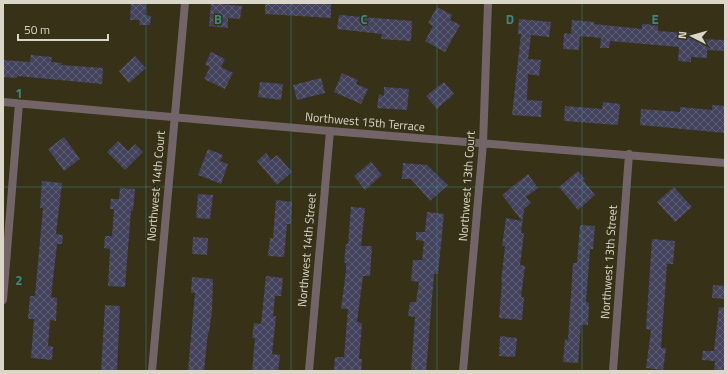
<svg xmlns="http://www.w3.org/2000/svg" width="728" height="374" viewBox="0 0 728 374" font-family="'Titillium Web',sans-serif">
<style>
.building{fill:url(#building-cross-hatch)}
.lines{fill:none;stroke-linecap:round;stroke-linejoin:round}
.street{stroke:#736567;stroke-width:8}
.grid{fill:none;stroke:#388980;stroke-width:1;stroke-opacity:0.55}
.labels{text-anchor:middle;stroke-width:3;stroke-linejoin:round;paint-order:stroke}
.street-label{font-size:12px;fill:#dad7c8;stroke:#363117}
.grid-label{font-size:13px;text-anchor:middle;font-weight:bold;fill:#388980;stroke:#363117;stroke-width:3;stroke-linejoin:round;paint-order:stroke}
</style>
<defs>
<pattern id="building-cross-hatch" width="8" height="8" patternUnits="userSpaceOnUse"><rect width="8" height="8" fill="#43435e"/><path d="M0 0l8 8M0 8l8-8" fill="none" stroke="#5e5d74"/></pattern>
</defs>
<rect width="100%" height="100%" fill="#363117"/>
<!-- building -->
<path class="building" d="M131,3H146L145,15L151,16L150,25H139L140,20H130Z
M211,3L242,6L240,19L228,18V28L209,26Z
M265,3H331V18L265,14Z
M437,7L452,15L450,20L460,25L445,52L425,41L433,26L428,23Z
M339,15L412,21L411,41L381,39L382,34L337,29Z
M519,19L551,22L549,37L531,35L528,59L541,60L539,76L528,74L527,100L542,101L541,117L512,115L521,34H518Z
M572,20L594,22V24L642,29V24L658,25V31L699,34V39L725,40V51L707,50V58L691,57V62L678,61L679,47L610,41L609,48H600L601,38L580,36L579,50L563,49L564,33L571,34Z
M211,52L225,59L221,67L233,73L225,89L204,79L210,67L205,65Z
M31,55L52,57L51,62L62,63L61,65L103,68L102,84L17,76V78L3,77V60L30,62Z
M135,56L146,68L129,83L119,71Z
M342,73L358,80L356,84L368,89L361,104L334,92Z
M321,78L325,93L297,100L293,85Z
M260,82L283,84L281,100L258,97Z
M444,82L454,94L437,109L426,96Z
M384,87L409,89L407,110L377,108L379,94L384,96Z
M603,102L620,104L618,125L564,121L565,106L602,109Z
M712,105L725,106V133L640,125L641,109L680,112V107L712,110Z
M64,137L80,159L64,171L48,149Z
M118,141L128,151L135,144L143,152L125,170L107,152Z
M208,149L223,155L220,161L228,164L221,184L198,175Z
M266,153L271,160L277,155L292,172L277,185L257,161Z
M371,162L382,175L365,190L354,176Z
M403,163L427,165L448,185L430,201L411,179H402Z
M578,171L585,179L583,180L595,195L578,210L559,187Z
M528,174L538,188L526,197L531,203L524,209L521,233H524L520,265L525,266L521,297H524L522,320L499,318L502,282H501L505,246H502L506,218L522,221L502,195Z
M42,181L62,183L56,234L63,235L62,244H57L51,297L57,298L56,321L50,320L48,346L53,347L52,360L31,358L34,319H28L30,296H35L43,208H40Z
M674,187L692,207L675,222L657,202Z
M120,188L135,189L133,211L131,210L125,287L108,286L110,249L104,248L105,236H112L114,209H110L111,199H119Z
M198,194L213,195L210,219L196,218Z
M276,200L292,202L291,224H287L284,257L268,256L270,238H273Z
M351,207L365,208L361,246H372L370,276H363L357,322L362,323L359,359H362L361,371H334L335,357H344L348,309H341L346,271V263H344L346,244H348Z
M427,212L444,214L438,274H434L426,371H411L415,317L408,316L410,302H416L419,282L411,281L413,260H422L424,241L416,240V232H425Z
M580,225L595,226L593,249H590L586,302L589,303L588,325H581L578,363L563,362L565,339L568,340L573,263H577Z
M193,237L208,238L207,255L192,254Z
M652,239L675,241L673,264H667L661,348H666L663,370L646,368L651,330L646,329Z
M266,276L283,278L281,296H275L273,316H276L272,354L280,355L278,371H252L255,338H252L254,323L261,324Z
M192,277L213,279L212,311L209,333L208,332L204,371L188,370L195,293H191Z
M713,285L725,286V299L712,298Z
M105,305L120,306L117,371H101Z
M719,307L725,308V371H714L715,361L702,360L703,351H714Z
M500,336L517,338L515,357L499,356Z"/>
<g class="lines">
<!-- street -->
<path class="street" d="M3,102L330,131L725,163
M3,300L19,103
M152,371L185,3
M309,371L330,131
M463,371L483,144L488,3
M613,371L629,154"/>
</g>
<!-- grid -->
<path class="grid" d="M146,3V371M291,3V371M437,3V371M582,3V371M3,187H725"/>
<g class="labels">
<!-- street labels -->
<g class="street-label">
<text transform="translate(365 122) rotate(5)" y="4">Northwest 15th Terrace</text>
<text transform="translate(156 186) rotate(-85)" y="4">Northwest 14th Court</text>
<text transform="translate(467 186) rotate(-86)" y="4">Northwest 13th Court</text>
<text transform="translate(307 250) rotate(-85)" y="4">Northwest 14th Street</text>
<text transform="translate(609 262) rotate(-86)" y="4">Northwest 13th Street</text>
</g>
</g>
<g class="grid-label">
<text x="218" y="24">B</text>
<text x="364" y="24">C</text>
<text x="510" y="24">D</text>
<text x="655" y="24">E</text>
<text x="19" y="98">1</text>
<text x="19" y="285">2</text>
</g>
<!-- border -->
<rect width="728" height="374" fill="none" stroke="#dad7c8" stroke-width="8"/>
<!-- north arrow -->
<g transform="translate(692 36) rotate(276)" stroke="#363117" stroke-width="3" paint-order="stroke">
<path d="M0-3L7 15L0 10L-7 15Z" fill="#dad7c8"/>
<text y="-6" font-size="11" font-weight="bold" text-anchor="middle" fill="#dad7c8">N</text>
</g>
<!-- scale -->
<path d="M18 34v6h90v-6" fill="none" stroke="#dad7c8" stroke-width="2"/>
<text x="24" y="34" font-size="12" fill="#dad7c8" stroke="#363117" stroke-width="3" paint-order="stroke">50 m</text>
</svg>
